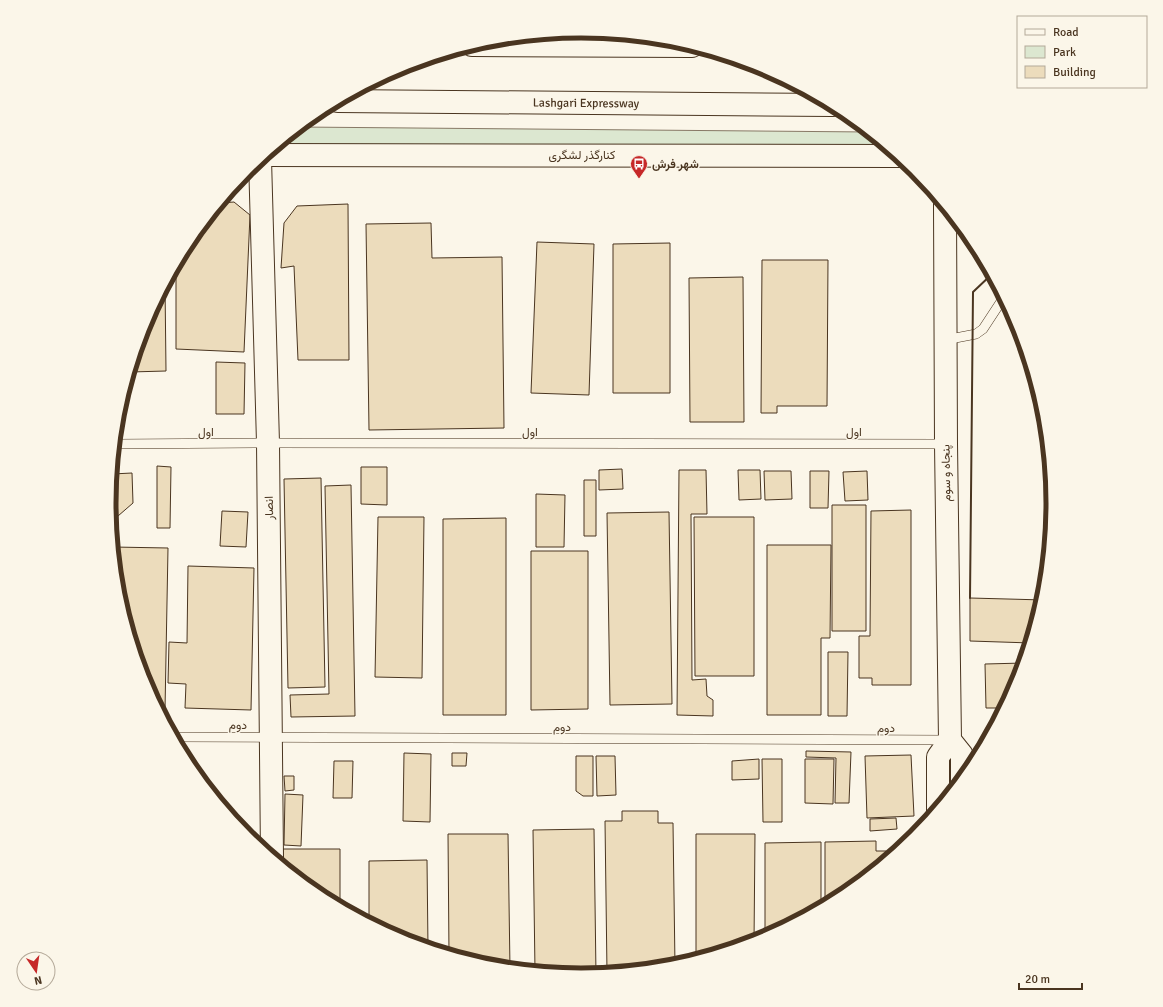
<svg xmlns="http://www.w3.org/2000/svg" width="1163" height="1007" viewBox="0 0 1163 1007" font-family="Signika,Vazirmatn,sans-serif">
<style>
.green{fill:#dce7d0;stroke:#887966}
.building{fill:#ecdcbc;stroke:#4a3520}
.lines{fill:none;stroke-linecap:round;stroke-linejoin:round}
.service-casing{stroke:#4a3520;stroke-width:10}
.tertiary-casing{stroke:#4a3520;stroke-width:24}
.primary-casing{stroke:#4a3520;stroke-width:24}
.trunk-casing{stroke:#4a3520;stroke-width:24}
.service{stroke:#fbf6e9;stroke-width:9}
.tertiary{stroke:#fbf6e9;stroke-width:22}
.primary{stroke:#fbf6e9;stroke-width:22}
.trunk{stroke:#fbf6e9;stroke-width:22}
.wall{stroke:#4a3520;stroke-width:2}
.labels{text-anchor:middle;stroke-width:3;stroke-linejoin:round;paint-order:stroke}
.street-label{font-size:12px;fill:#4a3520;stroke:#fbf6e9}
.poi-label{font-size:12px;font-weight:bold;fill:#4a3520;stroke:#fbf6e9;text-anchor:start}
.rim{fill:none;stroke:#4a3520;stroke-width:5}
</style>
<rect width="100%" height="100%" fill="#fbf6e9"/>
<!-- green -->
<path class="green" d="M299,127L869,132L887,146L277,145Z"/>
<!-- building -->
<path class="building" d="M234,202L250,215L244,352L176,349V265L189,241L220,203Z
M348,204L349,360H298L294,266L281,268L284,223L297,206Z
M431,223L432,258L502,257L504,428L369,430L366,224Z
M537,242L594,244L589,395L531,393Z
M670,243V393H613V244Z
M762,260H828L827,406H777V413H761Z
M743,277L744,422H690L689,278Z
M165,284L166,371L130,372L145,322Z
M216,362L245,363L244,414H216Z
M157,466L171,467L170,528H157Z
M361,467H387V505L361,504Z
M622,469L623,489L599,490V470Z
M679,470H706L707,514H691L692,680L706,679L707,696L713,700V716L677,715Z
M738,470H760L761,499L739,500Z
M764,471H791L792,499L765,500Z
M810,471H829L828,508H810Z
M867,471L868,500L845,501L843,472Z
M132,473L133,503L118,516H110L109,503L112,474Z
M321,478L325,687L288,688L284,479Z
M584,480H596V536H584Z
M351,485L355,716L291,717L290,695L329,694L325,486Z
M536,494L565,495L564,547H536Z
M832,505H866V631H832Z
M911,510V685H872V678H859V636H870L871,511Z
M222,511L248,512L246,547L220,546Z
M669,512L672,704L610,705L607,513Z
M378,517H424L422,678L375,677Z
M694,517H754V676H695Z
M506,518V715H443V519Z
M767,545H831L830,638H821V715H767Z
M113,547L168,548L165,710H158L145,684L118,595Z
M531,551H588V709L531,710Z
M188,566L254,568L251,710L185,708L186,684L168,683L169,642L187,643Z
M970,598L1044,600L1031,643L970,641Z
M828,652H848L847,716H828Z
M1024,663L1018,685L1005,708H986L985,664Z
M985,730H993L985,747Z
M806,751L851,752L849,803H835L836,758L806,757Z
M404,753L431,754L430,822L403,821Z
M452,753H467L466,766H452Z
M911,755L914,816L867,818L865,756Z
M576,756H593V796H583L576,791Z
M596,756H615L616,795L597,796Z
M759,759V779L732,780V761Z
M762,759H782V822H763Z
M805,759H834L833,804L805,803Z
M334,761H353L352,798H333Z
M284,776H294V790L285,791Z
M285,794L303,795L301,846L284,845Z
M622,811H658V823H673L675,966L607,973L605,821H622Z
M896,818L897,829L870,831V819Z
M594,829L596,975L581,976L535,971L533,830Z
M448,834H508L510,969L489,967L449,955Z
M696,834H755L754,943L696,960Z
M876,841V851H886V862L844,896L825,906V842Z
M821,842V909L765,938V843Z
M283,849H340V908L319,896L283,867Z
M427,860L428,948L400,940L369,923V861Z"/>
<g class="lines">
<!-- service casing -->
<g class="service-casing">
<path id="service" d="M945,340L976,334L983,329L1004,297
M115,444L268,443L946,444
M173,737L949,740"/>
</g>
<!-- tertiary casing -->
<g class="tertiary-casing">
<path id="tertiary" d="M260,159L268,443L272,858
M950,740L962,755V781
M938,810V757L950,740L946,444L945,205"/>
</g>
<!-- primary casing -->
<g class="primary-casing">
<path id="primary" d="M265,155L899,156"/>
</g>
<!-- trunk casing -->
<g class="trunk-casing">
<g id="trunk">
<path d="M472,45L692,46"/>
<path id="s1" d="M338,101L833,105"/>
</g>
</g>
<!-- service -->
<use href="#service" class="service"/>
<!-- tertiary -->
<use href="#tertiary" class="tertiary"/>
<!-- primary -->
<use href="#primary" class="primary"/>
<!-- trunk -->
<use href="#trunk" class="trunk"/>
<!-- wall -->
<path class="wall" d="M970,598L973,292L992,274"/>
</g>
<!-- icons -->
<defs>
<g id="bus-pin" transform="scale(0.9)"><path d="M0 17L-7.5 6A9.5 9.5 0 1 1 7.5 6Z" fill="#c62828" stroke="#fbf6e9"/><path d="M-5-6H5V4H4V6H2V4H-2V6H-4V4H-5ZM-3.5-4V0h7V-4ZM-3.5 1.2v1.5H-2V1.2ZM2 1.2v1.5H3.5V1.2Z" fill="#fff"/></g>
</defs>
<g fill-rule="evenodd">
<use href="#bus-pin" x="639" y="164"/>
</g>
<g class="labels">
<!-- street labels -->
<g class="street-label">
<text dy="4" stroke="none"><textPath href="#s1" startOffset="248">Lashgari Expressway</textPath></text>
<text x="582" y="159">کنارگذر لشگری</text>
<text x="206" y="436">اول</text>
<text x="530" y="436">اول</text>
<text x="854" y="436">اول</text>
<text transform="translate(946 473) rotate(-91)" y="4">پنجاه و سوم</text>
<text transform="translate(269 508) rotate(-91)" y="4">انصار</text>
<text transform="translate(238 725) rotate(1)" y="4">دوم</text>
<text x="562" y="731">دوم</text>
<text x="886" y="732">دوم</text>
</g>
<!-- poi labels -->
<g class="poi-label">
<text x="652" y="168">شهر فرش</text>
</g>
</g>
<!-- crop -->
<path d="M0 0H1163V1007H0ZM116 503a465 465 0 1 1 930 0a465 465 0 1 1-930 0Z" fill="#fbf6e9" fill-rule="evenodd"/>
<path class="rim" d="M116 503a465 465 0 1 1 930 0a465 465 0 1 1-930 0Z"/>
<!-- legend -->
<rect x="1017" y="16" width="130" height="72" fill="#fbf6e9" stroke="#b4a999"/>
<rect x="1025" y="29" width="20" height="6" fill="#fbf6e9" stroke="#b4a999"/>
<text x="1053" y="36" font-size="12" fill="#4a3520">Road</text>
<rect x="1025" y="46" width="20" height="12" fill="#dce7d0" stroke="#b4a999"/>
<text x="1053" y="56" font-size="12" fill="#4a3520">Park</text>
<rect x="1025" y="66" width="20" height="12" fill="#ecdcbc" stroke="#b4a999"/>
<text x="1053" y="76" font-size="12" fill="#4a3520">Building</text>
<!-- north arrow -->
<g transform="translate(36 971) rotate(167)"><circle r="19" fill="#fbf6e9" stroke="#b4a999"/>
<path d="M0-3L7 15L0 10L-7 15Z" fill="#c62828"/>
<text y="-6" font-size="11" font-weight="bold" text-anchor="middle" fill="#4a3520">N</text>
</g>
<!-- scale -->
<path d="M1019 983v6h63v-6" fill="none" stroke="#4a3520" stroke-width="2"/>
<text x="1025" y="983" font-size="12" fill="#4a3520" stroke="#fbf6e9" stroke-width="3" paint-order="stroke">20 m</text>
</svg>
